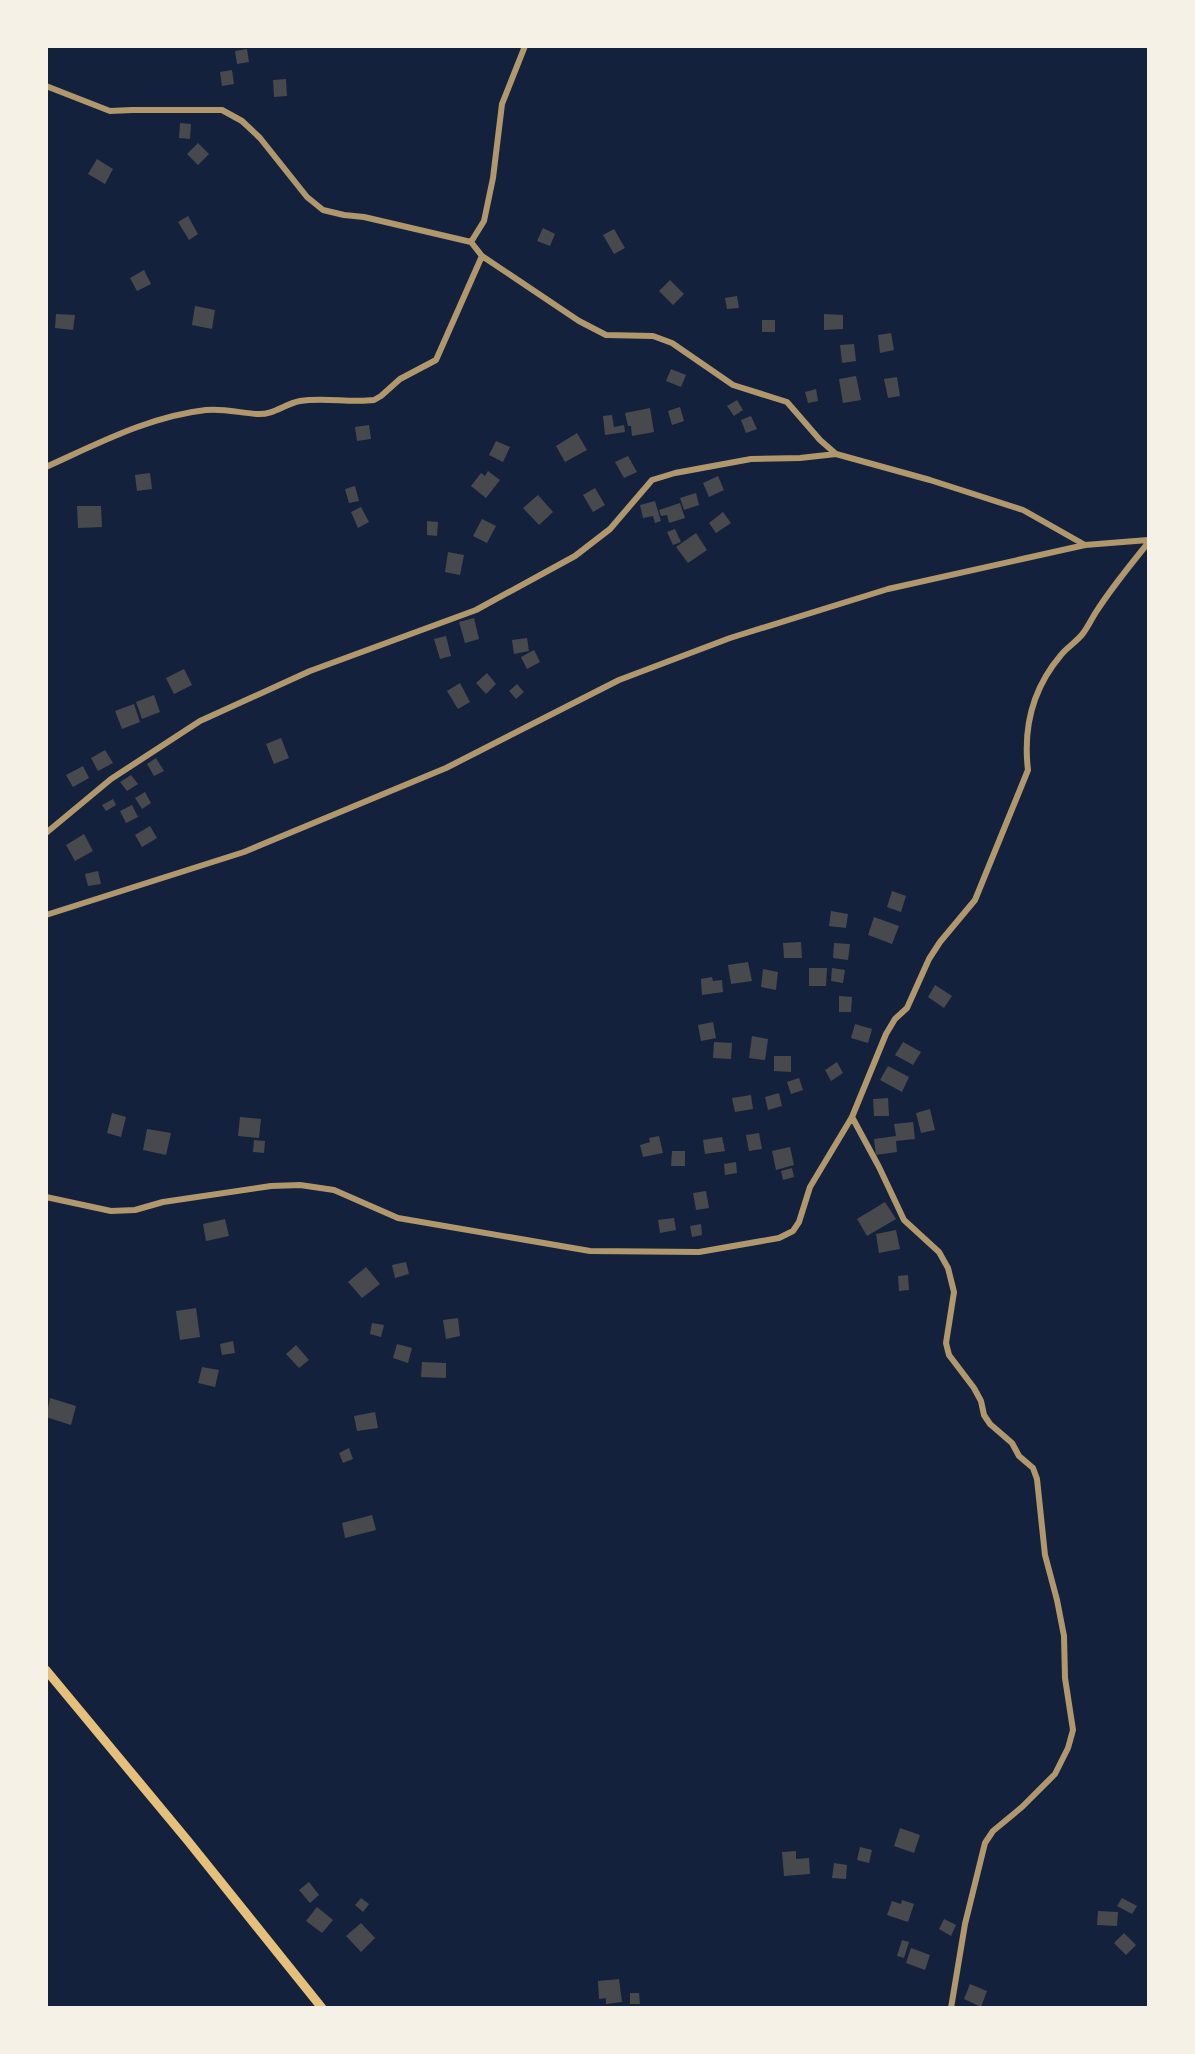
<svg xmlns="http://www.w3.org/2000/svg" width="1195" height="2054" viewBox="0 0 1195 2054" font-family="Rubik,sans-serif">
<style>
.building{fill:#48494c}
.lines{fill:none;stroke-linecap:round;stroke-linejoin:round}
.minor{stroke:#b1986c;stroke-width:6}
.secondary{stroke:#e5c07b;stroke-width:9}
</style>
<rect width="100%" height="100%" fill="#14213d"/>
<!-- building -->
<path class="building" d="M247,49L249,62L237,64L235,51Z
M232,70L234,84L222,86L220,72Z
M286,79L287,96L274,97L273,80Z
M180,123L191,124L190,139L179,138Z
M198,143L209,154L198,165L187,154Z
M97,159L113,169L105,184L88,174Z
M188,216L198,234L189,240L178,222Z
M543,228L555,234L550,246L537,241Z
M614,229L625,248L614,254L603,235Z
M144,270L151,284L137,291L130,278Z
M670,280L684,294L673,305L659,291Z
M737,296L739,308L727,309L725,298Z
M195,306L215,310L212,329L192,325Z
M56,314L75,315L73,330L55,328Z
M824,314L843,315V329L824,330Z
M762,320H775V332H762Z
M891,333L894,350L880,353L878,335Z
M854,344L856,361L842,363L840,345Z
M671,369L686,375L681,387L666,381Z
M856,376L861,400L843,403L839,379Z
M897,377L900,396L888,398L884,379Z
M816,389L818,401L808,403L805,392Z
M737,400L743,410L734,416L727,406Z
M680,407L684,421L672,425L668,411Z
M650,408L654,432L632,436L631,426H628L625,413Z
M612,415L614,427L624,425L625,432L605,435L603,416Z
M751,416L757,429L746,433L741,420Z
M369,425L371,439L357,441L355,427Z
M577,433L587,450L565,462L556,446Z
M496,441L510,447L503,462L489,455Z
M628,456L637,472L624,478L615,462Z
M488,471L500,480L486,498L471,486L481,473L485,476Z
M150,473L152,489L137,491L135,475Z
M718,476L724,490L709,497L703,483Z
M355,486L359,501L349,503L345,489Z
M595,488L605,505L593,512L583,495Z
M696,493L699,505L684,510L680,498Z
M538,495L553,512L539,525L523,508Z
M655,501L661,521L655,523L653,516L643,518L640,505Z
M680,503L685,518L669,523L667,515L661,516L659,510Z
M77,506H101L102,527L78,528Z
M361,507L369,522L358,528L351,512Z
M723,512L731,523L716,533L709,523Z
M482,519L496,526L487,543L473,536Z
M427,521L438,522L437,536L427,535Z
M675,529L681,542L673,545L667,532Z
M696,533L707,550L688,563L676,547Z
M448,552L464,555L460,575L445,572Z
M474,618L479,639L465,643L459,622Z
M446,636L451,656L440,659L434,639Z
M527,638L529,651L514,654L512,640Z
M534,650L540,662L527,669L521,657Z
M184,669L192,685L174,694L166,678Z
M487,673L496,684L486,694L476,683Z
M460,683L470,702L458,709L447,691Z
M517,684L524,692L516,699L509,691Z
M154,695L160,712L142,719L136,702Z
M134,704L140,722L122,729L115,711Z
M281,738L289,758L274,764L266,744Z
M105,750L113,763L98,771L91,758Z
M156,758L164,771L154,776L147,764Z
M83,766L89,778L73,787L66,775Z
M131,775L138,784L127,791L120,782Z
M145,792L151,803L142,809L135,798Z
M113,799L116,805L106,811L102,805Z
M132,805L138,817L126,823L120,811Z
M150,826L157,838L142,847L135,835Z
M84,834L93,851L75,861L66,845Z
M98,871L101,884L88,886L85,874Z
M892,891L906,896L901,912L887,907Z
M831,911L848,914L846,928L829,926Z
M874,917L899,926L892,944L868,935Z
M801,942L802,958H784L783,943Z
M834,943L850,944L848,960L833,958Z
M748,962L752,981L731,984L728,965Z
M809,968H827L826,986H809Z
M832,968L845,970L843,983L831,981Z
M763,969L778,972L776,990L761,987Z
M712,977L713,981L722,980L723,992L702,995L701,979Z
M935,985L952,996L944,1008L928,997Z
M839,996L852,997L851,1012H839Z
M713,1022L716,1038L701,1041L698,1025Z
M855,1024L872,1029L868,1043L851,1038Z
M752,1036L768,1039L765,1060L749,1058Z
M714,1042L732,1043L731,1059L713,1058Z
M903,1042L921,1052L913,1065L895,1055Z
M774,1056H791V1072L774,1071Z
M837,1062L843,1073L831,1081L825,1070Z
M888,1066L909,1077L902,1092L880,1080Z
M799,1078L803,1090L791,1094L787,1082Z
M779,1093L782,1106L768,1110L765,1097Z
M751,1095L753,1109L735,1112L732,1098Z
M888,1098L889,1116H874L873,1099Z
M930,1109L935,1130L921,1133L916,1113Z
M112,1113L126,1117L121,1137L107,1133Z
M240,1117L261,1119L259,1138L238,1136Z
M913,1122L915,1139L896,1141L897,1152L876,1155L874,1139L896,1136L894,1124Z
M147,1129L171,1133L166,1155L143,1150Z
M759,1133L762,1149L749,1151L746,1135Z
M659,1136L663,1153L643,1157L640,1145L650,1142L649,1138Z
M722,1137L725,1151L705,1154L703,1140Z
M254,1140L265,1141L264,1153L253,1152Z
M790,1147L794,1165L776,1170L772,1151Z
M672,1151H685V1166H671Z
M736,1162L737,1173L725,1175L724,1164Z
M792,1168L794,1177L783,1180L781,1171Z
M706,1191L709,1208L696,1210L693,1193Z
M885,1202L896,1219L867,1236L857,1219Z
M674,1218L676,1230L660,1233L658,1220Z
M225,1219L229,1236L206,1241L203,1224Z
M701,1224L702,1235L692,1237L690,1226Z
M896,1230L900,1249L879,1253L876,1234Z
M406,1262L409,1274L395,1278L392,1265Z
M366,1267L380,1284L362,1298L348,1282Z
M908,1275L909,1290L899,1291L898,1276Z
M196,1308L200,1337L180,1340L176,1311Z
M458,1318L460,1336L446,1339L443,1320Z
M372,1323L384,1325L381,1337L370,1334Z
M233,1341L235,1353L222,1355L220,1344Z
M397,1344L412,1348L408,1363L393,1358Z
M296,1345L309,1360L299,1368L286,1354Z
M422,1362L446,1363V1378L421,1377Z
M202,1367L219,1370L215,1387L198,1383Z
M50,1398L76,1406L71,1425L46,1417Z
M375,1412L378,1428L357,1431L354,1416Z
M349,1448L353,1459L343,1463L339,1453Z
M372,1515L376,1530L345,1538L342,1523Z
M900,1828L920,1835L914,1853L894,1846Z
M860,1847L872,1850L869,1863L857,1860Z
M796,1851V1859L809,1858L810,1874L784,1876L782,1852Z
M834,1863L847,1865L846,1879L832,1878Z
M309,1882L319,1895L310,1903L299,1890Z
M361,1898L369,1904L363,1912L355,1905Z
M1122,1898L1137,1906L1132,1914L1117,1906Z
M902,1900L914,1904L908,1922L887,1915L892,1901L901,1904Z
M317,1907L333,1920L322,1933L306,1921Z
M1098,1911L1118,1912L1117,1926L1097,1925Z
M944,1919L956,1925L951,1936L939,1929Z
M361,1923L375,1938L361,1952L346,1936Z
M1124,1933L1136,1945L1126,1955L1114,1943Z
M902,1940L909,1942L904,1958L897,1956Z
M911,1948L930,1955L925,1970L906,1963Z
M619,1979L622,2002L606,2004V1998L599,1999L598,1981Z
M970,1984L987,1991L981,2007L964,1999Z
M630,1993H639L640,2004H630Z"/>
<g class="lines">
<!-- minor -->
<path class="minor" d="M46,86L110,111L132,110H222L242,121L260,138L307,197L323,210L344,215L364,217L471,242L482,256L579,321L606,335L653,336L672,343L733,385L787,402L820,440L836,454L930,480L1023,510L1085,545
M471,242L484,221L493,178L502,104L525,46
M46,467C97,444 150,416 206,410C223,408 240,413 257,414C274,415 284,404 300,401C324,397 350,403 374,400L381,396L400,379L436,360L482,256
M46,833L111,779L200,721L310,671L476,610L575,556L610,529L652,480L675,473L751,459L800,458L836,454
M46,915L244,852L446,768L619,680L730,638L888,589L1085,545L1148,540
M852,1117L879,1167L904,1220L939,1252L948,1268L954,1292L946,1343L949,1355L974,1388L981,1401L984,1415L990,1424L1012,1443L1019,1456L1033,1468L1037,1479L1045,1555L1057,1600L1064,1636L1065,1678L1073,1730L1068,1748L1055,1774L1022,1807L993,1831L985,1843L965,1924L951,2008
M46,1197L111,1211L135,1210L163,1202L271,1186L300,1185L334,1190L398,1218L590,1251L699,1252L779,1238L793,1231L799,1222L810,1187L852,1117L886,1034L895,1019L907,1008L929,959L940,942L975,900L1028,770C1023,728 1033,688 1061,655C1067,647 1078,641 1084,632C1089,625 1093,616 1098,609C1113,586 1131,564 1148,543"/>
<!-- secondary -->
<path class="secondary" d="M46,1670L188,1841L322,2008"/>
</g>
<!-- border -->
<rect width="1195" height="2054" fill="none" stroke="#f6f1e7" stroke-width="96"/>
</svg>
